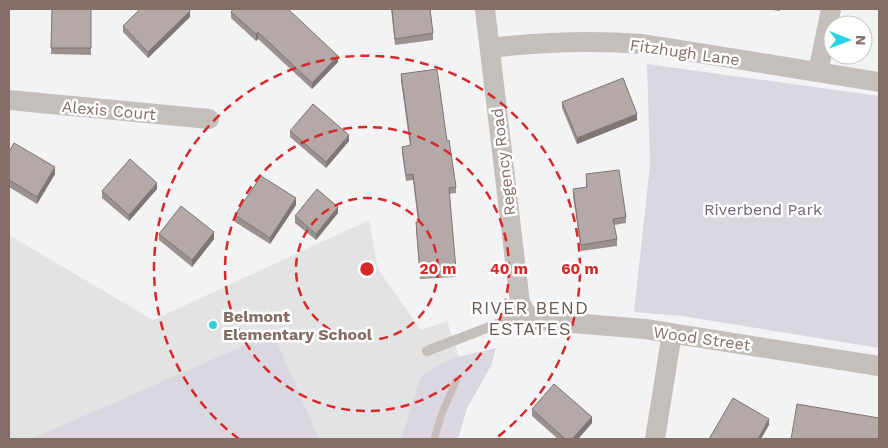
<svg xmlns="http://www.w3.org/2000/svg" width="888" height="448" viewBox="0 0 888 448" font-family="'Work Sans',sans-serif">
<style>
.built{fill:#e4e3e4}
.green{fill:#dad7e0}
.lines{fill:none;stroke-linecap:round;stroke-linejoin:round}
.stream{stroke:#cabcbb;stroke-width:7}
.service{stroke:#c5bfbc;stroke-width:10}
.minor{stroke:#c5bfbc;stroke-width:20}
.wall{fill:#9b918f}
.shaded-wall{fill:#7e7674}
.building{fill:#b4a9a6;stroke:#7e7674}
.ring{fill:none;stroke:#d62828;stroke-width:2.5;stroke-dasharray:9 6}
.poi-dot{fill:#28d2e1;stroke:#fff;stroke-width:2}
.labels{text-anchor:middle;stroke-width:5;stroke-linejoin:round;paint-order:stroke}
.street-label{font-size:16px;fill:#846e65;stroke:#fff}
.park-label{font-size:16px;fill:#73647b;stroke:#fff}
.poi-label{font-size:16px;font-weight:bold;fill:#846e65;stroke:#fff;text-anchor:start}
.neighbourhood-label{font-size:18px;letter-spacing:1px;fill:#695953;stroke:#fff}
.centre{fill:#d62828;stroke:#fff;stroke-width:2.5}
.ring-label{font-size:15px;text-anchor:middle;font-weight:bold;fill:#d62828;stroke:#fff;stroke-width:5;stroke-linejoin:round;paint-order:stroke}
</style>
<rect width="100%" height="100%" fill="#f3f3f6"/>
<!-- built -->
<path class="built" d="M369,220L378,269L421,330L447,321L462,365L445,439H9V235L153,320Z"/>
<!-- green -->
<path class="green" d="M647,64L879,96V348L682,316L634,312L650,165Z
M273,333L319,439H31Z
M496,348L491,366L467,408L458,439H401L420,379L428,371L453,358Z"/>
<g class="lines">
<!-- stream -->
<path class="stream" d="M434,439L442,413L456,381"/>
<!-- service -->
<path class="service" d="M427,351L526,313"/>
<!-- minor -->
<path class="minor" d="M485,9L520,303L526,313L536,320L645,329L879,366
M490,48C541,42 591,40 643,44L879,82
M818,72L831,9
M9,100L209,119
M655,439L672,333"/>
</g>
<!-- wall -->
<path class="wall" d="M52,9H91V55L51,54Z
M391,9H430L433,33V40L395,45Z
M766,9H780V11Z
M231,12L338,62L312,89L258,39L256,41L231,18Z
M190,17L148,58L123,32V26Z
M401,74L447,141L456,187V193L449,194L456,277L420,279L416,229V222H418L413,180L406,181L402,153V147L410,146L401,81Z
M562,102L637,120L577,144L562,108Z
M290,131L349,141L326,168L290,137Z
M9,152L55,174L37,204L9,187Z
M586,174L626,217V223L614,225L617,239V246L581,251L573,196V189L586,187Z
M157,189L129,221L102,198V191Z
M296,205L270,244L235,222V215Z
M338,213L316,240L295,223V216Z
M159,234L214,239L192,267L159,240Z
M532,409L592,423L578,439H558L532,416Z"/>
<!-- shaded-wall -->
<path class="shaded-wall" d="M190,11V17L148,58V52Z
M258,32V39L256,41V34Z
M338,56V62L312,89V83Z
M637,114V120L577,144V138Z
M349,135V141L326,168V162Z
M55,167V174L37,204V197Z
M157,183V189L129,221V215Z
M296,198V205L270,244V238Z
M338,207V213L316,240V234Z
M214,232V239L192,267V260Z
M592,417V423L578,439H572Z
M769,419V425L761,439H758Z"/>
<!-- building -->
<path class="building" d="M52,9H91V48H51Z
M140,9H189L190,11L148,52L123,26Z
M233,9H288L338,56L312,83L258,32L256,34L231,12Z
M392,9H430L433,33L395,39Z
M437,69L447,141L449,140L456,187L449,188L456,270L420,273L416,222H419L413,174L406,175L402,147L411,145L401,74Z
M623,78L637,114L577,138L562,102Z
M313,104L349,135L326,162L290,131Z
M14,143L55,167L37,197L9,180V152Z
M130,159L157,183L129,215L102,191Z
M619,170L626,217L613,219L617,239L581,245L573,189L587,187L586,174Z
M261,176L296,198L270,238L235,215Z
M317,189L338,207L316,234L295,216Z
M181,206L214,232L192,260L159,234Z
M554,384L592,417L572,439H565L532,409Z
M733,398L769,419L758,439H709Z
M797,404L879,418V439H791Z"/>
<!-- distance rings -->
<g class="ring">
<circle cx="367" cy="269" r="71"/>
<circle cx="367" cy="269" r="142"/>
<path d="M239 439A213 213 0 1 1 495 439"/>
</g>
<!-- markers -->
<circle class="poi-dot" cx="213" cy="325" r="5"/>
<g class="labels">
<!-- street labels -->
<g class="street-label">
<text transform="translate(685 52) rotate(8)" y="6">Fitzhugh Lane</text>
<text transform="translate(109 110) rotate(5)" y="6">Alexis Court</text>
<text transform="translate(503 162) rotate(-97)" y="6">Regency Road</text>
<text transform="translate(702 338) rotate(8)" y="6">Wood Street</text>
</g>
<!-- park labels -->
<g class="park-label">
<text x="763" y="215">Riverbend Park</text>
</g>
<!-- poi labels -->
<g class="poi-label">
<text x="223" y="322">Belmont<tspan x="223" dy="18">Elementary School</tspan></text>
</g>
<!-- neighbourhood labels -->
<g class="neighbourhood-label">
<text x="530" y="314">RIVER BEND<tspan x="530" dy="21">ESTATES</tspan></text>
</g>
</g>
<circle cx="367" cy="269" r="8" class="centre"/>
<g class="ring-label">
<text x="438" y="274">20 m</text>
<text x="509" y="274">40 m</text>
<text x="580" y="274">60 m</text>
</g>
<!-- border -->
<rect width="888" height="448" fill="none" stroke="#846e65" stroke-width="20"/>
<!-- north arrow -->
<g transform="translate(848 40) rotate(91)"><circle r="24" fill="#ffffff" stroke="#cec5c1"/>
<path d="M0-4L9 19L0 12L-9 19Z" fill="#28d2e1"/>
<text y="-8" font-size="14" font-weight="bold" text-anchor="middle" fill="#846e65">N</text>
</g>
</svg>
